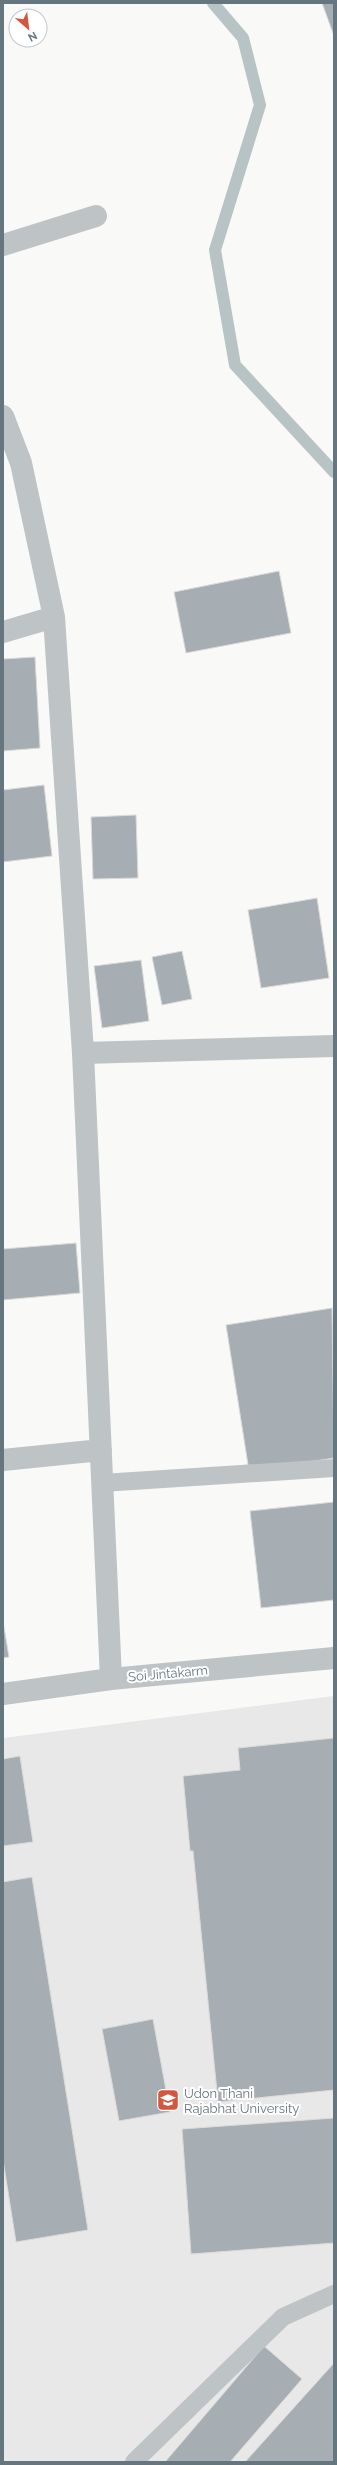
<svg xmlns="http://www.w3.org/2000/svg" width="337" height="2465" viewBox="0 0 337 2465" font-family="Raleway,sans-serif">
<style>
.built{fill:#e7e8e7}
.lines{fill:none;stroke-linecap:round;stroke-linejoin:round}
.stream{stroke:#b8c3c6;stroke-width:12}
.building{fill:#a6aeb3;stroke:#dbdbd9}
.lane{stroke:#bec3c6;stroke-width:18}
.street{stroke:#bec3c6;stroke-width:22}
.labels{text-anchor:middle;stroke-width:4;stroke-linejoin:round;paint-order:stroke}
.street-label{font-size:13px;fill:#66767e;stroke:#fff}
.poi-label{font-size:13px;fill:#66767e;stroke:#fff;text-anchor:start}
</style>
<rect width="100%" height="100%" fill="#f9f9f7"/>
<!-- built -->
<path class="built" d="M334,1696V2462H3V1738Z"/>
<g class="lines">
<!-- stream -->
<path class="stream" d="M213,3L243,38L260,105L215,250L235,365L334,472"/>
</g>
<!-- building -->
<path class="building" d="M322,3H334V36Z
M279,571L291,633L186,653L174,592Z
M35,657L40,748L3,751V659Z
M44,785L52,856L3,862V790Z
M136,815L138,878L93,879L91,817Z
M317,898L329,978L261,988L248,910Z
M182,951L192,999L162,1005L152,957Z
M141,960L149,1021L102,1028L94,966Z
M76,1243L80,1293L3,1300V1249Z
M332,1308L334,1458L249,1471L226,1325Z
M334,1502V1600L261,1608L250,1511Z
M3,1621L9,1657L3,1658Z
M334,1738V2090L218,2102L193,1851H190L183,1776L240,1770L238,1748Z
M20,1756L33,1842L3,1846V1759Z
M32,1877L88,2230L16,2242L3,2160V1882Z
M153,2019L170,2112L119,2121L102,2029Z
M334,2118V2243L191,2254L182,2129Z
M264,2346L302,2379L230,2462H165Z
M334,2363V2462H245Z"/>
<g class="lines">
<!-- lane -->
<path class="lane" d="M102,1483L334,1468
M134,2462L283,2317L334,2294"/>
<!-- street -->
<path class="street" d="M3,245L96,216
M3,416L21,463L54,617L83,1053L111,1679
M3,632L54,617
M83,1053L334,1046
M3,1460L101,1450
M3,1694L111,1679L334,1658"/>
</g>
<!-- icons -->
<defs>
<g id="university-square" transform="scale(1.15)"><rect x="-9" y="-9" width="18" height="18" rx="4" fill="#d1583f" stroke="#fff"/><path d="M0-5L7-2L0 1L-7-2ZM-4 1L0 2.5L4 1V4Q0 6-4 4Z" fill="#fff"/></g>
</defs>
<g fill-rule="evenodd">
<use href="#university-square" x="168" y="2100"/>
</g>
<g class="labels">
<!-- street labels -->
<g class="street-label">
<text transform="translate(168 1673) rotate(-5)" y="5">Soi Jintakarm</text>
</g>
<!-- poi labels -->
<g class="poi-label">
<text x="184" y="2098">Udon Thani<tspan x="184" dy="15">Rajabhat University</tspan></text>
</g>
</g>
<!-- border -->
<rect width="337" height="2465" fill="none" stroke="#66767e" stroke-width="8"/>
<!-- north arrow -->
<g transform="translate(28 28) rotate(152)"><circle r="19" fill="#ffffff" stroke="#c2c8cb"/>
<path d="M0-3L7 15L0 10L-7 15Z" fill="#d1583f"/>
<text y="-6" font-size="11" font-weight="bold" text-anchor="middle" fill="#66767e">N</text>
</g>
</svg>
